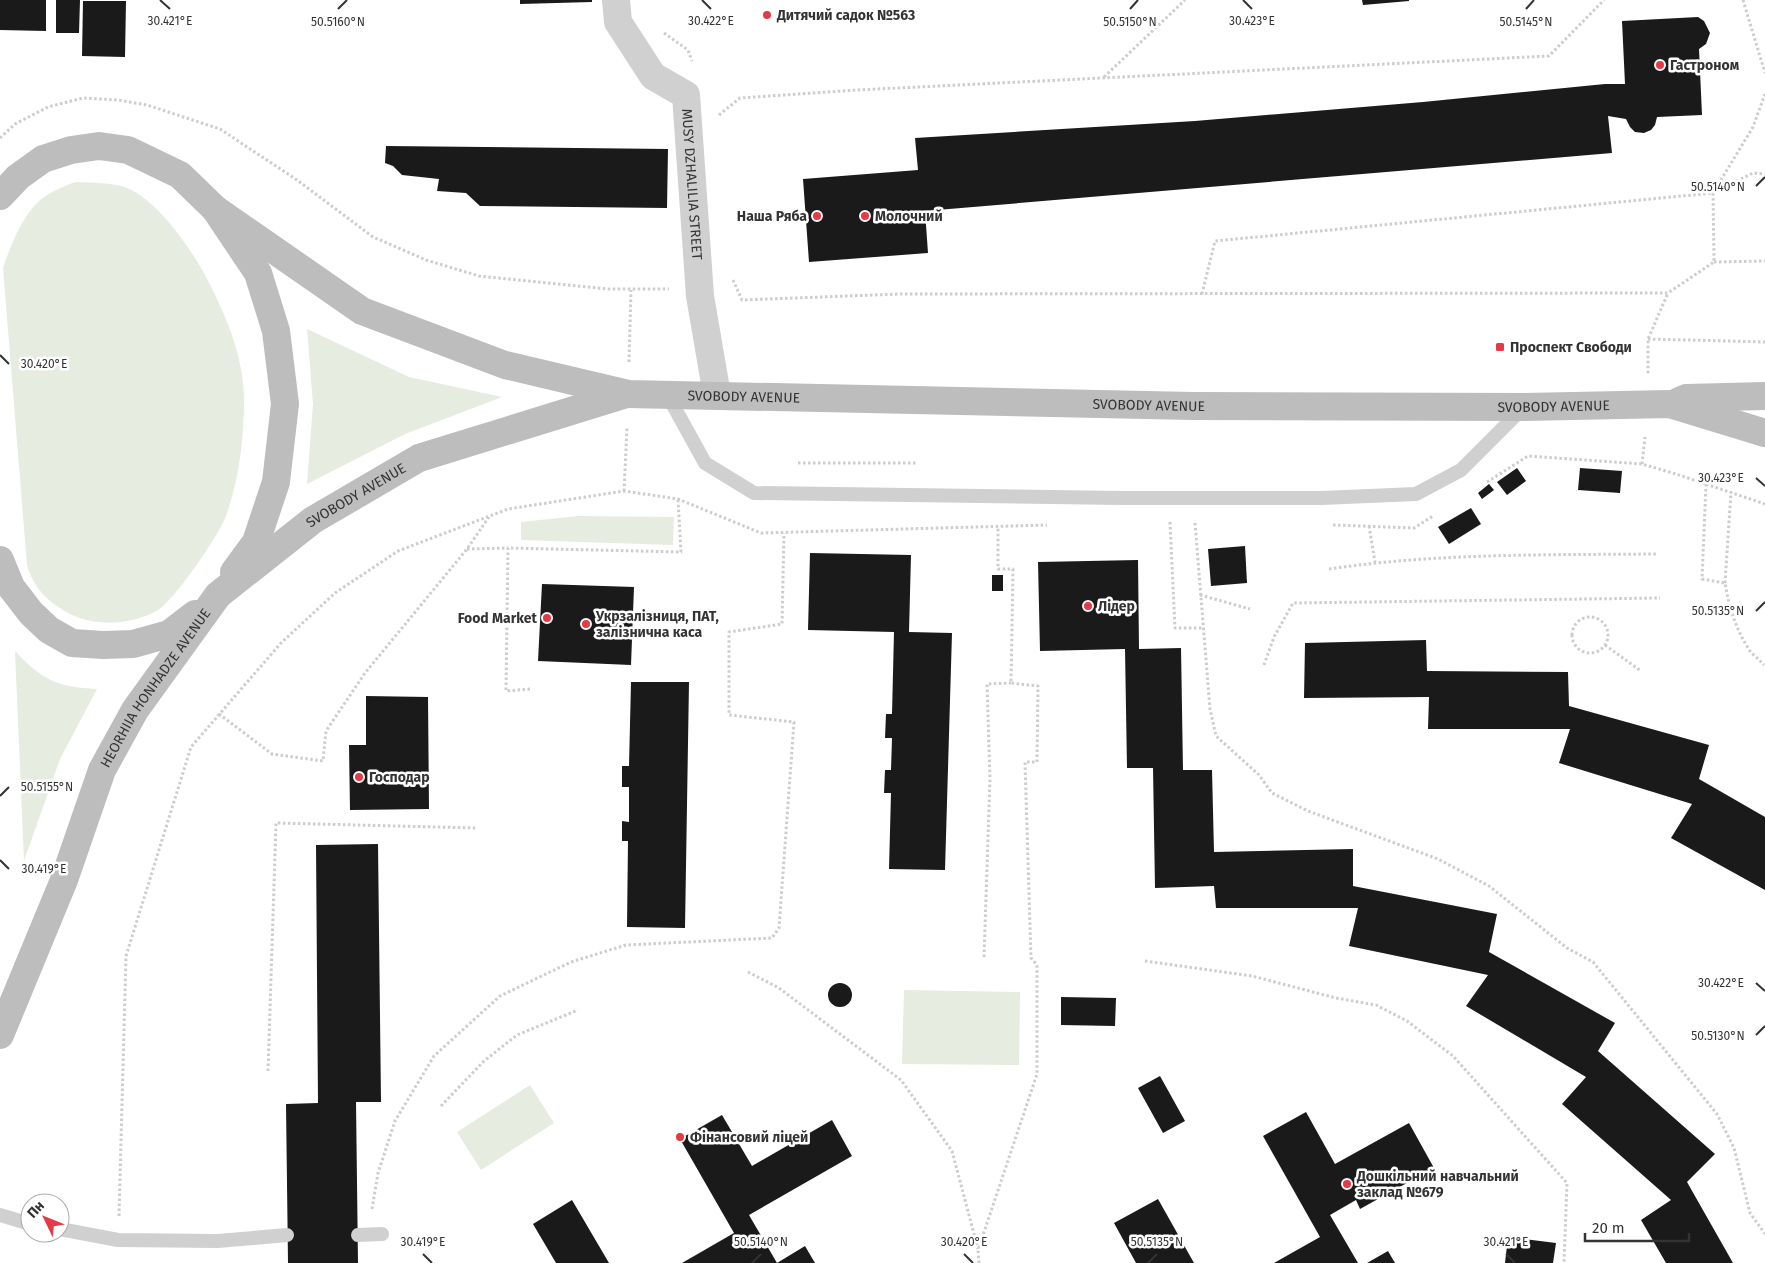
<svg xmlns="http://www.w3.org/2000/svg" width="1765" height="1263" viewBox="0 0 1765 1263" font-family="'Fira Sans',sans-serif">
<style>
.green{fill:#e6ecdf}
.building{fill:#1a1a1a}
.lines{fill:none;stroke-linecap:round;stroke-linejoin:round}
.path{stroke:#cdcdcd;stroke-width:3;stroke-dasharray:2.5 2.5;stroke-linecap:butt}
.lane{stroke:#d0d0d0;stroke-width:14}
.street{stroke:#d0d0d0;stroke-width:28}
.secondary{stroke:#bdbdbd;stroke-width:28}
.ticks{fill:none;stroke:#333;stroke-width:2}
.poi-dot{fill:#e63946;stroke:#fff;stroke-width:2}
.labels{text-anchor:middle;stroke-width:5;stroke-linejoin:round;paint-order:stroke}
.poi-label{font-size:14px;font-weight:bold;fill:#333;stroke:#fff;text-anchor:start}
.street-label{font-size:14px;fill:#333;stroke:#fff}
.ticks-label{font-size:12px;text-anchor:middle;fill:#333;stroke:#fff;stroke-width:5;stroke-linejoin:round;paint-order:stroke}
</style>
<rect width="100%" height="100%" fill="#fff"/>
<!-- green -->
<path class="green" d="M75,182C93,183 111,182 127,188C156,200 186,242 201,268C223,308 244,354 244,400C244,439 239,479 226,516C219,535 174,601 158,610C132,625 96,627 70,614C48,602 34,589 27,565L3,268C11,245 20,221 37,203C47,193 62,187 75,182Z
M307,329L409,377L502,397L405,434L307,484L313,404Z
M578,516L674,517L673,545L521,540V522Z
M15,651C42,680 57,687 97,689L60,759L24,861Z
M904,990L1020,992L1019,1065L902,1064Z
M530,1085L554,1123L481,1170L457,1132Z"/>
<!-- building -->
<path class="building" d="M0,0H46V31L0,30Z
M56,0H80L79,33H56Z
M520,0H592V2L520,4Z
M1362,0H1409V1L1363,5Z
M83,1H126L125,57L82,56Z
M1698,17L1704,21L1710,33L1706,44L1699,49L1702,115L1657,117L1655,125L1651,130L1644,133L1635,132L1630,127L1626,119L1608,116L1612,153L925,211L928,253L809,262L803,179L918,170L915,138L1195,121L1423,102L1605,84H1625L1622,21Z
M386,146L668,149L667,208L480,206L466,193L437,191L439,179L402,175L393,166L385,163Z
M1517,468L1526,481L1507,495L1497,482Z
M1580,468L1622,471L1620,493L1578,490Z
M1489,484L1494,490L1482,499L1478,493Z
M1471,508L1481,524L1449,544L1438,527Z
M1245,546L1247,583L1211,586L1208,549Z
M810,553L911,555L909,632L952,633L945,870L889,869L891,793H884L885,770H891L892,738H885L886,714H892L894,632L808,630Z
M1138,560L1139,649L1181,648L1183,770H1212L1214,852L1353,849V886L1497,914L1489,952L1615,1023L1598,1051L1715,1154L1687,1182L1733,1263H1666L1641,1220L1671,1200L1562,1104L1586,1077L1466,1006L1488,975L1349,946L1358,908H1216L1214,886L1155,888L1153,768H1127L1125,649L1040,651L1038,562Z
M992,575H1003V591H992Z
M542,584L634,587L631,665L538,661Z
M1426,640L1427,671L1568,672L1569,706L1709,745L1699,779L1765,817V890L1671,838L1692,804L1559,763L1570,729H1428L1429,697L1304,698L1305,643Z
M631,682H689L685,928L627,927L628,841H622V821L629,822V787H622V766H629Z
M366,696L428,697L429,809L350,810L349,745H366Z
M378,844L381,1102H356L358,1263H288L286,1104L318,1103L316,845Z
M828 995a12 12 0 1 1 24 0a12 12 0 1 1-24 0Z
M1061,997L1116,998L1115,1026L1061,1025Z
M1160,1076L1185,1121L1163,1133L1138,1088Z
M1306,1112L1335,1164L1409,1123L1434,1168L1360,1209L1356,1200L1330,1215L1358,1263H1274L1320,1237L1263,1136Z
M722,1115L752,1166L832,1120L852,1156L749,1215L777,1263L805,1246L815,1263H682L734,1233L680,1139Z
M1158,1199L1194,1263H1136L1114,1223Z
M572,1200L609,1263H556L533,1224Z
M1508,1237L1556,1243L1553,1263H1505Z
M1388,1251L1395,1263H1367Z"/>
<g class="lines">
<!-- path -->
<path class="path" d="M1743,0L1765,73
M664,33L688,50L692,61
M1104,77L1185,0
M719,115L740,98L857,90L1549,56L1604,0
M0,138L15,124L48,107L83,98L118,100L147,105L220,129L297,180L373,237L426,260L479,276L608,289H669
M1714,192L1753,173L1765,174
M1713,193L1753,127L1765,94
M1714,262L1765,261
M733,280L742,300L900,294L1668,293L1648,339V374
M1202,294L1215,241L1713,193L1714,262L1668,293
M1648,339L1765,342
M629,362L631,290
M798,463H916
M1642,464L1645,437
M1487,482L1528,456L1642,464L1676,474L1765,504
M1706,484L1702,579L1725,583C1729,607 1736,630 1750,651C1754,656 1760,660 1764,665
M624,491L627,428
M1170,522L1175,628H1203
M1195,523L1210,709L1216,736L1259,775L1272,793L1308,811L1438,859L1489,886L1567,948L1593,962L1717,1114L1734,1148L1750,1213L1765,1234
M1333,525L1414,528L1433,516
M1369,526L1375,562
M467,549L508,548
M1329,569C1437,553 1546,555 1656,554
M1725,583L1731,492
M1200,595L1250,609
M1572 635a18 18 0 1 1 36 0a18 18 0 1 1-36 0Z
M1605,645L1641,671
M1264,665L1274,637L1293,603L1660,598
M530,689L506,691L508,548L681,552L678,499
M219,714L272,754L323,761L326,731L365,673L467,549L489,517
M984,957L990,779L987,684L1011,683
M1145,961L1252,976L1336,998L1376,1005L1407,1021L1453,1056L1567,1183L1564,1263
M748,972L779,988L901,1080L952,1151L978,1249
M268,1071L276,823L477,828
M441,1106L484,1061L517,1035L578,1010
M372,1209L378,1173L395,1121L434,1056L500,996L571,962L626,945L772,938L779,928L794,722L729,715V632L782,624L784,533
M119,1216L126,956L191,747L281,643L335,593L398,551L508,509L624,491L678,499L761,533L1047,525
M979,1263L978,1250L1037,1074V965L1031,958L1025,762H1037L1038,686L1011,683L1013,569H998V526"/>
<!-- lane -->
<path class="lane" d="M667,394L705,463L754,493L1121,498H1321L1416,494L1461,470L1523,408
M0,1215L30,1224
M60,1229L118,1240L218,1241L287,1235
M358,1235L382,1234"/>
<!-- street -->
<path class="street" id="s1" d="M616,0L618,22L653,76L686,95L700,296L717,395"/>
<!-- secondary -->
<g class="secondary">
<path d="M0,196L18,177L43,159L71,150L99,146L128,150L180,175L215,209L258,273L276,331L285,404L276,482L256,542L234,572"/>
<path id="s2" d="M215,209L362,311L505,365L628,394L1193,406L1523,407L1670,404L1765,433"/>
<path d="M1679,401L1686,398L1765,396"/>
<path d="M0,560L11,587L31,613L49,630L72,643L103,645L133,644L169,634L195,614"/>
<path id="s3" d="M0,1035L64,880L102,770L135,710L218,595L313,520L419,458L626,394"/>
</g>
</g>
<!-- ticks -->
<path class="ticks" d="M160,0L170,9M702,0L711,9M1243,0L1252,9M338,9L347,0M1130,9L1138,0M1526,9L1534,0M1756,186L1765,177M0,355L9,364M1756,478L1765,486M1756,611L1765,602M0,796L9,787M0,860L9,869M1756,983L1765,991M1756,1035L1765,1026M423,1254L432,1263M964,1254L973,1263M1506,1254L1515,1263M752,1263L761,1254M1148,1263L1157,1254"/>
<!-- markers -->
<g class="poi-dot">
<circle cx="767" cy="15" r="5"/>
<circle cx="1660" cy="65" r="5"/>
<circle cx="817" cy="216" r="5"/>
<circle cx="865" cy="216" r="5"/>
<rect x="1495" y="342" width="10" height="10" rx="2.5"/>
<circle cx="1088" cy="606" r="5"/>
<circle cx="547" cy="618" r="5"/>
<circle cx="586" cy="624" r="5"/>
<circle cx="359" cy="777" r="5"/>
<circle cx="680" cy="1137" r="5"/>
<circle cx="1347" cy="1184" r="5"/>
</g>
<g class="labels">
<!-- poi labels -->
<g class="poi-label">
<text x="777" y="20">Дитячий садок №563</text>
<text x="1670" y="70">Гастроном</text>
<text x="807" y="221" text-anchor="end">Наша Ряба</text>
<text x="875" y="221">Молочний</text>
<text x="1510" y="352">Проспект Свободи</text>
<text x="1098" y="611">Лідер</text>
<text x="596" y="621">Укрзалізниця, ПАТ,<tspan x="596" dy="16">залізнична каса</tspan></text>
<text x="537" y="623" text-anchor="end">Food Market</text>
<text x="369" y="782">Господар</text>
<text x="690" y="1142">Фінансовий ліцей</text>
<text x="1357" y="1181">Дошкільний навчальний<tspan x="1357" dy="16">заклад №679</tspan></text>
</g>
<!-- street labels -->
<g class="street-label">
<text dy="5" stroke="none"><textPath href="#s1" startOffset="214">MUSY DZHALILIA STREET</textPath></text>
<text dy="5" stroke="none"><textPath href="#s2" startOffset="574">SVOBODY AVENUE</textPath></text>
<text dy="5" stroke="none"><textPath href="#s2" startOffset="979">SVOBODY AVENUE</textPath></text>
<text dy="5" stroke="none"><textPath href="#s2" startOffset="1384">SVOBODY AVENUE</textPath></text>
<text dy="5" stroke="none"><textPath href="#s3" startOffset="665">SVOBODY AVENUE</textPath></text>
<text dy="5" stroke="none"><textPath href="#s3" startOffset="382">HEORHIIA HONHADZE AVENUE</textPath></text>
</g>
</g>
<g class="ticks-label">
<text x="170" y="25">30.421°E</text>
<text x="711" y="25">30.422°E</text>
<text x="1252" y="25">30.423°E</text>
<text x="338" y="26">50.5160°N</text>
<text x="1130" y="26">50.5150°N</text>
<text x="1526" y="26">50.5145°N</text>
<text x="1718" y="191">50.5140°N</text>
<text x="44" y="368">30.420°E</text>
<text x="1721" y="482">30.423°E</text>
<text x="1718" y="615">50.5135°N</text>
<text x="47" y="791">50.5155°N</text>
<text x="44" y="873">30.419°E</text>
<text x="1721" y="987">30.422°E</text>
<text x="1718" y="1040">50.5130°N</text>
<text x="761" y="1246">50.5140°N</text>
<text x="1157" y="1246">50.5135°N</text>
<text x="423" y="1246">30.419°E</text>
<text x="964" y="1246">30.420°E</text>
<text x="1506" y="1246">30.421°E</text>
</g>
<!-- north arrow -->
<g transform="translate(45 1218) rotate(313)"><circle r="24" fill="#ffffff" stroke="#adadad"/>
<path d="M0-4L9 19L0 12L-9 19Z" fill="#e63946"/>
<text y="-8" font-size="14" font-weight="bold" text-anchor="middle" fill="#333333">Пн</text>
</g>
<!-- scale -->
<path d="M1585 1233v8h104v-8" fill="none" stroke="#333333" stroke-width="2.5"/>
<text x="1592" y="1233" font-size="15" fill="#333333" stroke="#ffffff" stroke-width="4" paint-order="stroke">20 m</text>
</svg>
